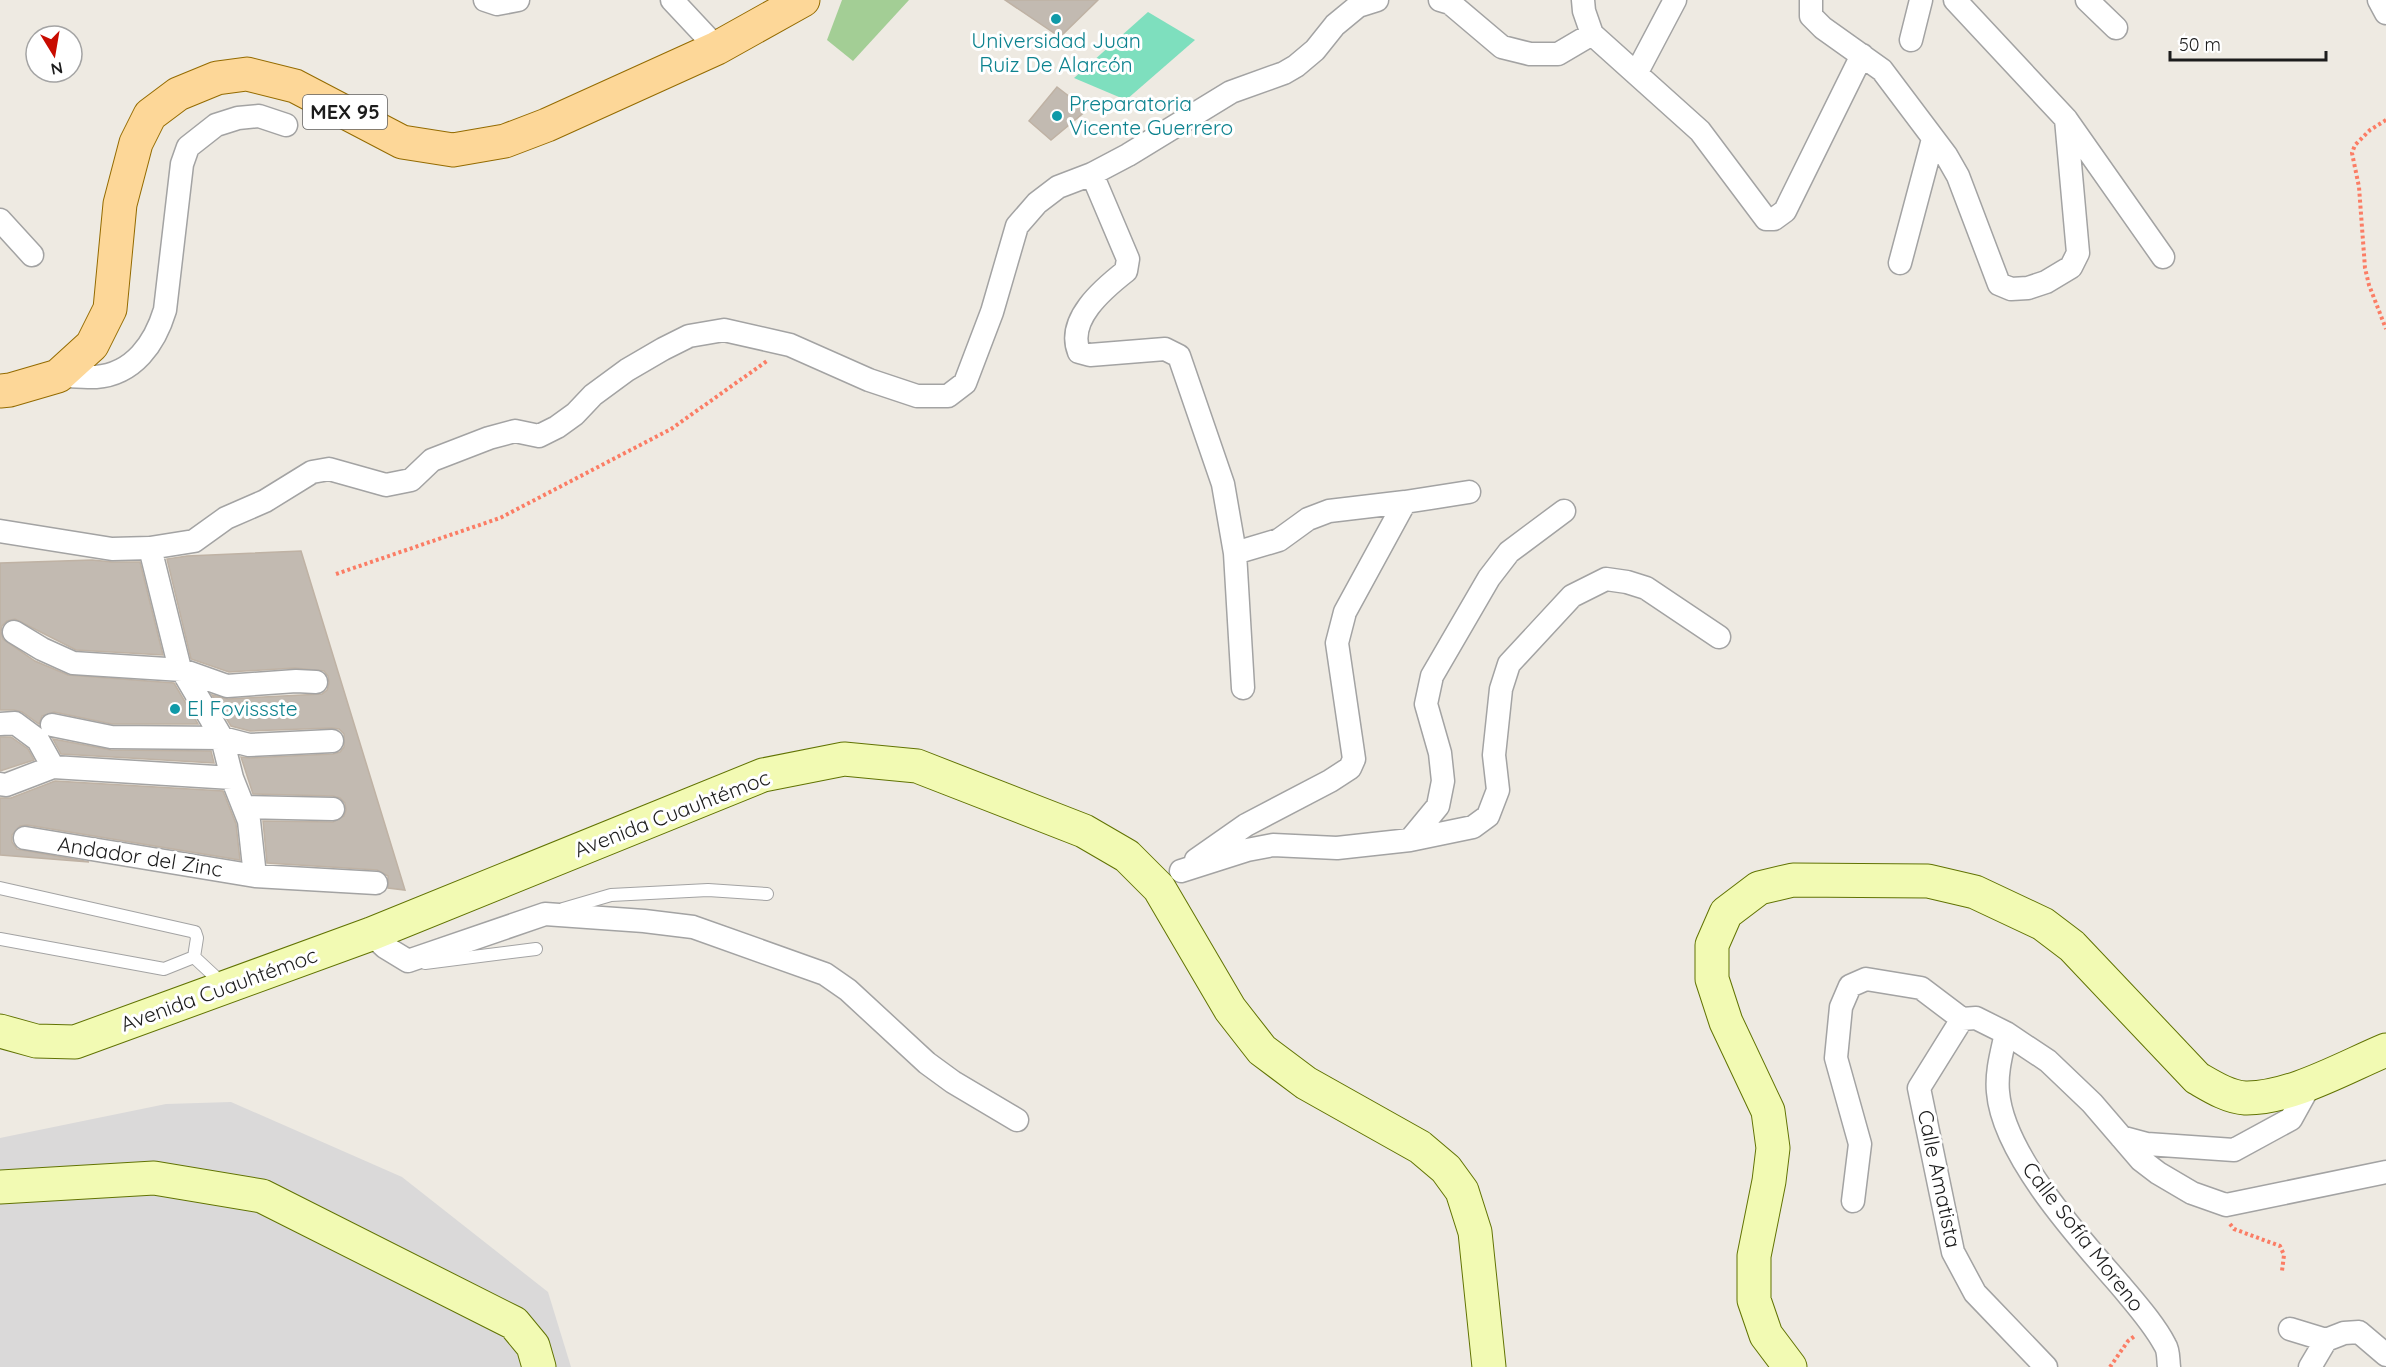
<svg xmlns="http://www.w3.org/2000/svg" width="2386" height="1367" viewBox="0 0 2386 1367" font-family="Quicksand,sans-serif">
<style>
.residential{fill:#dad9d9}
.forest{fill:#a3ce95}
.pitch{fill:#7edfbe}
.building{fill:#c2bab1;stroke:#bfb2a4;stroke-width:1.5}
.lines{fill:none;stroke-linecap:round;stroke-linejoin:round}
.lane-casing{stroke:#a3a3a3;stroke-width:14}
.street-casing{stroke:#a3a3a3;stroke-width:25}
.secondary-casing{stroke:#617303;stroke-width:35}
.primary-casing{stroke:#946b00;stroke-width:35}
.path{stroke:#fb7d65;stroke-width:4;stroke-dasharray:3 3;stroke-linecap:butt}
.lane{stroke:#fff;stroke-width:12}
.street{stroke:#fff;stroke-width:22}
.secondary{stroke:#f2fab3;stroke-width:33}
.primary{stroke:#fdd798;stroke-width:33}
.culture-dot{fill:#0f9aa8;stroke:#fff;stroke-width:2}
.labels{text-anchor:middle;stroke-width:6;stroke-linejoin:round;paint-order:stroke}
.shield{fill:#fff;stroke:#606060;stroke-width:1.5}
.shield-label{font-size:20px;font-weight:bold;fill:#1c1c1c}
.culture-label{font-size:21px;fill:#0d838f;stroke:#fff;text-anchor:start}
.street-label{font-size:21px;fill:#1c1c1c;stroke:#fff}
</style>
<rect width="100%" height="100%" fill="#eeeae2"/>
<!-- residential -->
<path class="residential" d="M231,1102L402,1177L548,1292L571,1367H0V1138L166,1104Z"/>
<!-- forest -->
<path class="forest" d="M842,0H909L853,61L827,40Z"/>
<!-- pitch -->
<path class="pitch" d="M1148,12L1195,40L1126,100L1074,78Z"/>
<!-- building -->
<path class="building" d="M1005,0H1098L1060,37Z
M1057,87L1087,110L1051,140L1029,121Z
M301,551L405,890L388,888V876L377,870L267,863L263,821L333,822L344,816L346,810L345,803L340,798L333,796L253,794L241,757L250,758L333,754L340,752L344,747V734L339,729L331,728L250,731L231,726L212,695L228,699L322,694L327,690L329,683L328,676L324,671L295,668L229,672L191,659L167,559L187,556Z
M92,560L112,562H140L163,655L76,650L15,619L7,621L2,626L1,632L3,639L35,661L68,675L174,683L198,724H112L54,712L42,716L39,724L22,712L14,710H0V563Z
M0,737H11L28,749L34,760L0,771Z
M53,739L111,750L211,751L214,763L61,754Z
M55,781L223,791L236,824L240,860L27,825L20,826L12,835V842L17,849L89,862L0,855V798H11Z"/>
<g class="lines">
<!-- lane casing -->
<g class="lane-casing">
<path id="lane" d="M0,888L195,932L197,938L194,957
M563,909L611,895L708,890L767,894
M0,939L164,969L194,957
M194,957L223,984
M425,963L536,949"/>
</g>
<!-- street casing -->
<g class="street-casing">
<path id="street" d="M485,0L497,4L518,0
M672,0L717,48
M1440,0L1450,3L1502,47L1530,54H1558L1592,34L1584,11L1583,0
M1811,0V16L1823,28L1882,70L1946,155L1958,176L1999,284L2011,289L2028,288L2046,282L2071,267L2078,253L2066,119
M1955,0L2066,119L2163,257
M2087,0L2116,28
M2379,0L2386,13
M1592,34L1700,131L1766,219H1774L1785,211L1862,55
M1911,40L1921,0
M1637,72L1675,0
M1092,174L1128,259L1126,271C1103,289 1066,320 1079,352L1090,355L1165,349L1179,356L1223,484L1235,553L1243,688
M0,220L32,255
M1900,263L1933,139
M58,376C71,376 83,377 96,377C134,374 155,343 165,310L182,164L188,147L216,125L238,118L259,116L286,125
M0,531L112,549L150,548L194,541L226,518L265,501L312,472L329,469L386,485L411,480L432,460L489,438L515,431L539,436L557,427L575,414L593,395L627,370L663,349L689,336L724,330L790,345L869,380L917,396H948L965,383L992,312L1017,226L1037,203L1058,187L1092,174L1128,155L1231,92L1284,73L1296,66L1315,50L1335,25L1358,6L1377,0
M150,548L179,665L222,738L232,778L249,821L255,876
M1235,553L1279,540L1308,519L1329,511L1405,502L1469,492
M14,632L42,649L73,663L182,670L227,686L296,681L316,682
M0,724L15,723L38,740L53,767
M52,725L111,737L222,738L249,745L332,741
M0,784L6,785L53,767L232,778
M244,807L333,809
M25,838L255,876L376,883
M1410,840L1438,806L1443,781L1440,753L1426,704L1432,676L1489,578L1509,552L1564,511
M1196,860L1246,825L1330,781L1350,768L1354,759L1337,643L1345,612L1405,502
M1181,871L1247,850L1273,845L1337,848L1410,840L1473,827L1488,816L1498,790L1494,755L1501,689L1509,664L1572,596L1606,579L1627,582L1646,588L1719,637
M371,934L385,947L408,961L545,914L644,921L693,927L825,974L848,990L927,1063L953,1082L1017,1120
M1962,1019L1976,1018L2006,1033L2048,1061L2092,1103L2141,1160L2158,1173L2192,1193L2226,1205L2386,1172
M1962,1019L1919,1088L1953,1252L1975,1293L2046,1367
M2006,1033C2002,1052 1996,1072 1998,1092C2003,1155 2080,1239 2121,1286C2136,1304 2154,1324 2165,1345C2169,1351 2168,1360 2169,1367
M2121,1137L2147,1144L2234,1150L2291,1119L2312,1081
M1853,1201L1860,1144L1836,1058L1841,1007L1850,986L1866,979L1921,988L1962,1019
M2290,1329L2326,1340
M2310,1367L2326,1340L2344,1333L2359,1332L2386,1355"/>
</g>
<!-- secondary casing -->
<g class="secondary-casing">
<path id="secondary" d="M0,1031L36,1041L75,1042L371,934L763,775L844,759L917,766L1084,831L1127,856L1159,888L1230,1009L1262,1050L1306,1083L1420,1147L1446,1169L1462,1191L1475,1232L1489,1367
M0,1187L154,1178L262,1196L514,1323L533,1346L539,1367
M1790,1367L1766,1335L1754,1300V1256L1769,1181L1773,1148L1768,1111L1726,1022L1712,979V945L1726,913L1759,888L1793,880L1928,881L1975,892L2043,924L2072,946L2197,1078C2211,1086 2228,1097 2245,1098C2290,1099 2345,1067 2386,1050"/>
</g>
<!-- primary casing -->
<g class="primary-casing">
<path id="primary" d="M0,391L10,390L58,376L92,345L110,309L120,204L136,143L150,115L178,94L217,78L247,74L295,86L402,142L453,150L505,141L547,125L717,48L803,0"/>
</g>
<!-- path -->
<path class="path" d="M2386,120L2370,130L2355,145L2352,153L2359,187L2365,268L2369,285L2386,329
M336,574L500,518L671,429L767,361
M2230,1224L2234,1229L2280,1246L2284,1255L2282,1271
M2110,1367L2128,1341L2136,1335"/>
<!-- lane -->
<use href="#lane" class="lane"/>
<!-- street -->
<use href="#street" class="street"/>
<!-- secondary -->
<use href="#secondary" class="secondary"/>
<!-- primary -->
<use href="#primary" class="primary"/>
</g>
<!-- markers -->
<g class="culture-dot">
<circle cx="1056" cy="19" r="6"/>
<circle cx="1057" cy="116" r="6"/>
<circle cx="175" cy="709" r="6"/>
</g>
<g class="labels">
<!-- shield labels -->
<rect class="shield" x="303" y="95" width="84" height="34" rx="4.5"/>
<g class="shield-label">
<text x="345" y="119">MEX 95</text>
</g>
<!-- culture labels -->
<g class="culture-label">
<text x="1056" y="48" text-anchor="middle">Universidad Juan<tspan x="1056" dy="24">Ruiz De Alarcón</tspan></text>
<text x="1069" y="111">Preparatoria<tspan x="1069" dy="24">Vicente Guerrero</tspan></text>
<text x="187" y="716">El Fovissste</text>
</g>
<!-- street labels -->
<g class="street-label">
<text transform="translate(672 814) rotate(-21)" y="7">Avenida Cuauhtémoc</text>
<text transform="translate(140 857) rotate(9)" y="7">Andador del Zinc</text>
<text transform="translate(219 990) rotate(-20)" y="7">Avenida Cuauhtémoc</text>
<text transform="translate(1939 1179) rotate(78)" y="7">Calle Amatista</text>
<text transform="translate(2083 1237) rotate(52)" y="7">Calle Sofía Moreno</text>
</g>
</g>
<!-- north arrow -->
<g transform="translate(54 54) rotate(169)"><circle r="28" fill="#ffffff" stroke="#a4a4a4" stroke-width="1.5"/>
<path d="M0-4.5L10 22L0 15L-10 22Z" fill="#c80b00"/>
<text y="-9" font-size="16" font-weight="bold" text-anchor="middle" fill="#1c1c1c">N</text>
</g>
<!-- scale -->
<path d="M2170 51v9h156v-9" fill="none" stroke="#1c1c1c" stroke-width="3"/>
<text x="2179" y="51" font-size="18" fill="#1c1c1c" stroke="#ffffff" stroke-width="4.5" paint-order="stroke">50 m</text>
</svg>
